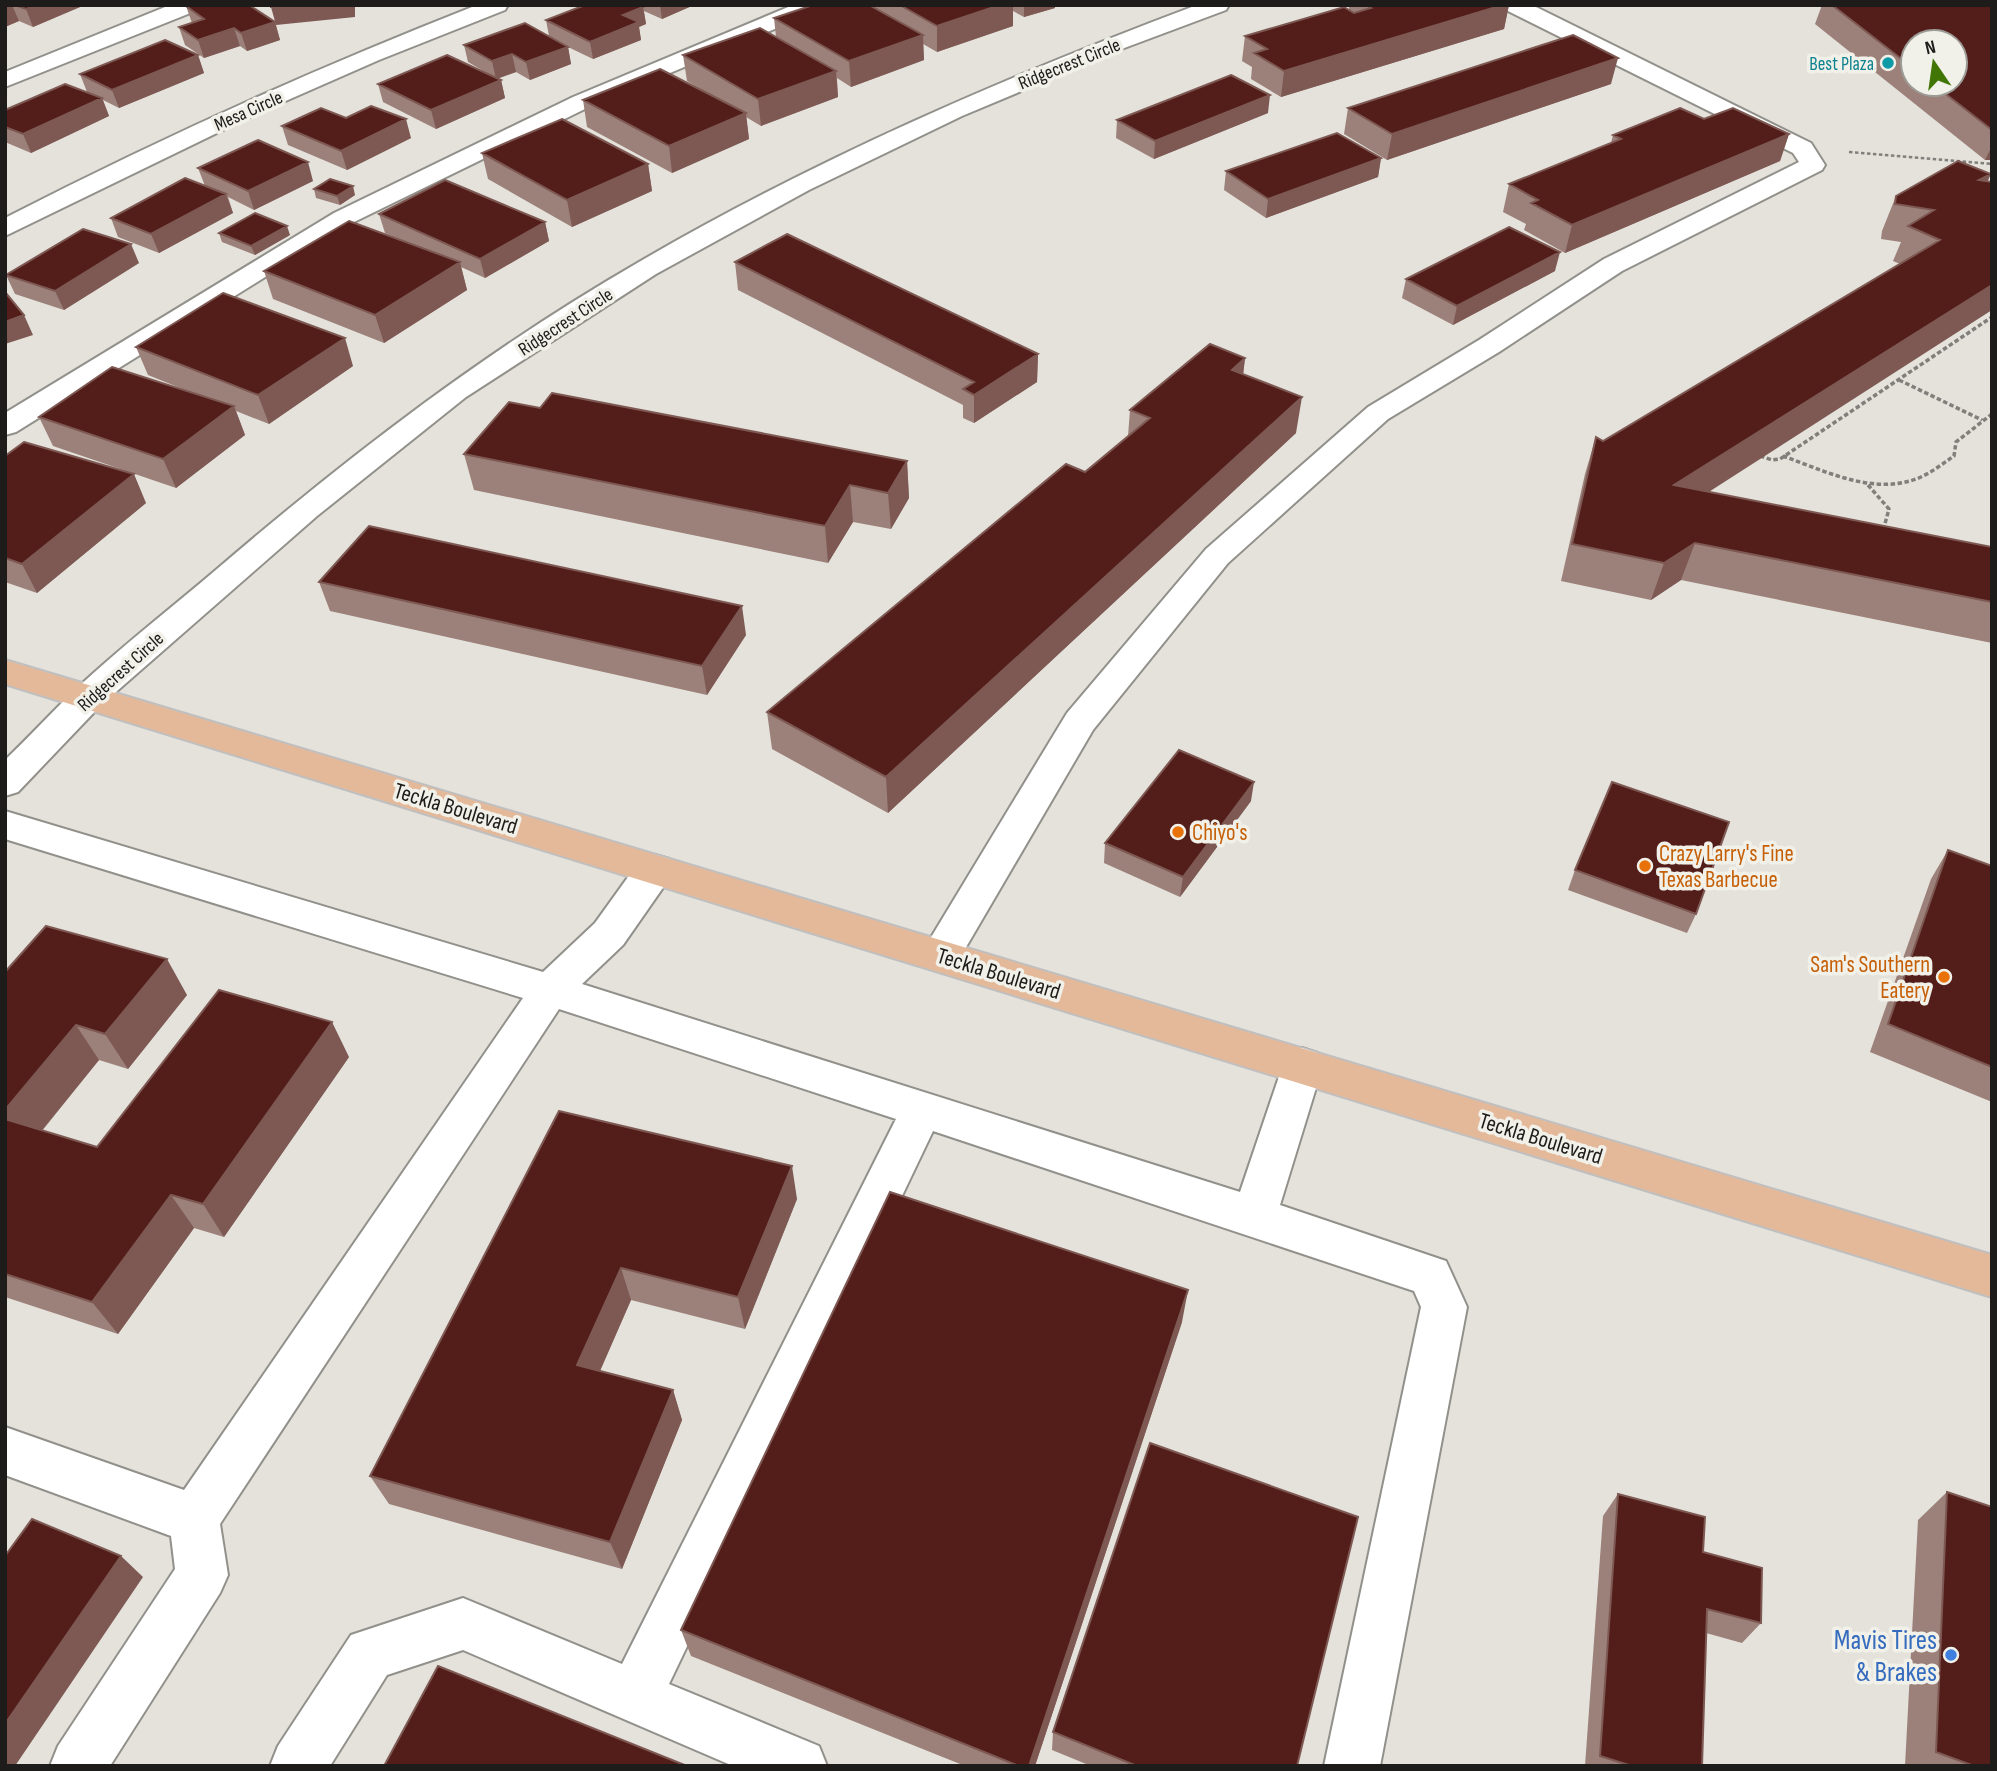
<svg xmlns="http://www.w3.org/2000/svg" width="1997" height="1771" viewBox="0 0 1997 1771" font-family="'Sofia Sans Condensed',sans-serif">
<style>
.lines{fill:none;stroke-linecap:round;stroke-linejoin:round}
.minor-casing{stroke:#91908a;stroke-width:4}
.major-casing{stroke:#c0bfbf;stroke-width:4}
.path-far1{stroke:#817f7b;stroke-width:2.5;stroke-dasharray:3.5 2.5;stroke-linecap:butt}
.path{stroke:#817f7b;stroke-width:3.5;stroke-dasharray:4.5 2.5;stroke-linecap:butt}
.minor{fill:#fff;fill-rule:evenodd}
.major{fill:#e4b99a;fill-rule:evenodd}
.wall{fill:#9c807a;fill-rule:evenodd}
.shaded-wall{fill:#7e5954}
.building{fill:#531e1a;stroke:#7e5954;stroke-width:2}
.culture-dot{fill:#0f9aa8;stroke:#f1f0e9;stroke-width:2.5}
.food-dot{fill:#e8710a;stroke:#f1f0e9;stroke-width:2.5}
.shop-dot{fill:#3f7fe0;stroke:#f1f0e9;stroke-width:2.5}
.labels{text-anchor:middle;stroke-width:7;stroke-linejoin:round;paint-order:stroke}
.far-street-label{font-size:19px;fill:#1d1c1a;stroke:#f1f0e9}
.far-culture-label{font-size:19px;fill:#0d838f;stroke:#f1f0e9;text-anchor:end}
.street-label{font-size:23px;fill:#1d1c1a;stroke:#f1f0e9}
.food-label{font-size:23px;fill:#c56008;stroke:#f1f0e9;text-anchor:start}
.near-shop-label{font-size:28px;fill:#366cbe;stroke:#f1f0e9;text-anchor:end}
</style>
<rect width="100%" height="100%" fill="#e4e2db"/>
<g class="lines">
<!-- minor casing -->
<g class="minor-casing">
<path id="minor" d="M170,5H201L198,10L5,87V72Z
M477,5H508L505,10L379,60L256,114L5,236V218C159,139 316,68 477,5Z
M793,5H823L820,10L589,107L352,223L16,432L5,435V413L334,213L573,97Z
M1197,5H1229L1226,10L1119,50L962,116L809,190L656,274L466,397L317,516L101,705L18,792L5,796V760C29,737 52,712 76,689C121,647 170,609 217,569C350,455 488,349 639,262C816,159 1005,77 1197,5Z
M1503,5H1532L1811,143L1825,165L1822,170L1622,271L1499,352L1388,419L1228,563L1093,730L955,966L941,971L927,966L921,955L927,944L1067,713L1206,549L1368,407L1479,340L1604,259L1799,162L1793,153L1506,10Z
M5,811L543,972L595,923L641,859L655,855L669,859L674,869L669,879L623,945L582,984L1240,1192L1287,1053L1302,1048L1317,1053L1323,1065L1280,1205L1446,1261L1467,1307L1380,1766H1324L1421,1307L1414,1291L933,1131L669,1684L819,1746L827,1766H733L463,1650L387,1675L330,1766H270L278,1746L351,1635L463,1598L622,1664L896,1119L559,1009L220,1524L228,1575L220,1593L110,1766H50L58,1746L175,1569L171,1536L5,1475V1427L184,1490L523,998L5,839Z"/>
</g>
<!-- major casing -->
<g class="major-casing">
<path id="major" d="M5,660L1992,1255V1297L5,684Z"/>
</g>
<!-- path-far1 -->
<path class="path-far1" d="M1849,152L1992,164"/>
<!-- path -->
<path class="path" d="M1899,380L1982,420
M1760,456L1772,460L1780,459L1992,317
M1783,456C1825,471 1872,495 1916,479C1930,474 1942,464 1954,456L1956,442L1992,414
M1868,485L1889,509L1883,531"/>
<!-- minor -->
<use href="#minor" class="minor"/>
<!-- major -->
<use href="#major" class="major"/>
</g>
<!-- wall -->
<path class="wall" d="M5,5H79L80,7L33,27L19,21L5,27Z
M579,5H694L662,19L644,11L646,24L639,27L641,40L593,59L568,47L571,64L530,80L516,72L497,79L501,80L505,98L436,129L383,102L378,84L492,76L468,62L464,45L549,36L546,20L579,7Z
M813,5H1055V8L1024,17L1013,11V26L937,52L923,44L924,60L851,87L837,78L838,97L761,126L746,117L749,139L672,173L587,127L583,100L710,95L687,81L683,55L776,37L774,18Z
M1349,5H1509L1504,29L1281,97L1251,79L1252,67L1242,61L1245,36L1349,10Z
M1822,5H1992V160H1985L1815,24ZM1913,42L1955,84H1913Z
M186,6L275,22L280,40L247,51L240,46L204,58L185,45L179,27L192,23Z
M198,55L204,73L119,108L103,100L109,116L31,153L5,142V110L87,92L80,74Z
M1611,84L1387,160L1344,134L1348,108Z
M1268,113L1154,159L1116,138L1117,120Z
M1704,119L1789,134L1780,161L1565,253L1524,230L1526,224L1503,212L1509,184L1611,143L1613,135Z
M282,126L411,138L347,170L288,145Z
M482,153L648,164L652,191L572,227L488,179Z
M1381,158L1378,177L1266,218L1224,190L1226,171Z
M198,168L313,181L254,210L228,197L233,213L159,253L118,237L111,218L205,186Z
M1987,182H1992L1709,492L1992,547V643L1681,580L1651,600L1561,581L1585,474L1596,437L1603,441L1900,264L1893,261L1901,242L1881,239L1882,231L1896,196Z
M314,189L355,195L340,205L316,198Z
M379,214L545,222L549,241L485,278L461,267L467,290L384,343L273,299L264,271L406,242L385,233Z
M219,233L290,235L255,255L222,242Z
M735,262L1038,354L1037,382L974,423L963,418V405L738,290Z
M139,263L64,310L15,294L6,275Z
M1555,271L1453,325L1402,298L1406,279Z
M136,347L353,366L269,424L236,411L245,435L176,488L53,446L39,417L185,390L148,375Z
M1245,358L1243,374L1296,433L888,813L772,749L767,712L1085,472L1128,436L1130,410Z
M540,408L907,461L909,498L891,529L853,522L828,563L474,490L464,454Z
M5,456L146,503L37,593L5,582Z
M319,582L746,635L707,695L330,611Z
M1251,801L1180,897L1104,863L1105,843Z
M1948,850L1992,866V1102L1870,1052L1931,879Z
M1575,870L1696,914L1687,933L1568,890Z
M5,972L187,995L128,1069L99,1060L42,1131L97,1147L349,1057L224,1237L194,1228L118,1334L5,1297Z
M559,1111L797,1199L745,1329L631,1300L600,1371L673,1390L682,1420L622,1569L389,1504L370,1476Z
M1182,1322L1035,1766H965L691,1656L681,1630Z
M1947,1492L1992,1766H1905L1918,1520Z
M1618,1494L1703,1552L1761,1623L1742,1643L1706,1633L1702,1766H1585L1603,1516Z
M1053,1732L1297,1766H1091L1052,1750Z"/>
<!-- shaded-wall -->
<path class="shaded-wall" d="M9,5H12L19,21L5,27V7Z
M36,5H79L80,7L33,27L26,9Z
M295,5H355V17L276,25L271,7Z
M660,5H694L662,19Z
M1000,5H1013V26L937,52V26Z
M1024,5H1055V8L1024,17Z
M1503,5H1509L1504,29L1281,97L1284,71Z
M643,7L646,24L639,27L641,40L593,59L590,42L623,15Z
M275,22L280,40L247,51L241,33Z
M234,28L240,46L204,58L198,40Z
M923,35L924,60L851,87L849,61Z
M568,47L571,64L530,80L526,62Z
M512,54L516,72L496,79L492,61Z
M198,55L204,73L119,108L112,90Z
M1618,58L1611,84L1387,160L1392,134Z
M836,71L838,97L761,126L758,99Z
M501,80L505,98L436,129L431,110Z
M1270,95L1268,113L1154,159L1155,141Z
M102,98L109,116L31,153L23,134Z
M746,113L749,139L672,173L669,146Z
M406,119L411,138L347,170L341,151Z
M1789,134L1780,161L1565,253L1572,225Z
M1992,146V160H1985Z
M1381,158L1378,177L1266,218L1268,199Z
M308,162L313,181L254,210L248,191Z
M648,164L652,191L572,227L567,200Z
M1991,174L1975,208L1979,180Z
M353,186L355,195L340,205L337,196Z
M226,194L233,213L159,253L151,234Z
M545,222L549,241L485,278L480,259Z
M287,226L290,235L255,255L251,246Z
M131,244L139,263L64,310L55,291Z
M1560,252L1555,271L1453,325L1457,306Z
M460,262L467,290L384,343L375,315Z
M1992,285V310L1662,522L1674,485Z
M24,315L33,335L5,344V322Z
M345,338L353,366L269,424L258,395Z
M1038,354L1037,382L974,423V395Z
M1245,358L1241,394L1232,370Z
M1302,397L1296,433L888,813L886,777Z
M234,406L245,435L176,488L163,459Z
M907,461L909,498L891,529L888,493Z
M134,474L146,503L37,593L22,564Z
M850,485L853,522L828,563L825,526Z
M1695,543L1681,580L1651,600L1664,563Z
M742,606L746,635L707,695L702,666Z
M1254,782L1251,801L1180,897L1183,877Z
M167,959L187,995L128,1069L105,1034Z
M332,1022L349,1057L224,1237L203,1204Z
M76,1025L99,1060L25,1151L5,1126V1110Z
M792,1166L797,1199L745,1329L738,1297Z
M171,1195L194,1228L118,1334L92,1302Z
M621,1268L631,1300L589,1396L577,1365Z
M1188,1290L1182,1322L1035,1766H1029Z
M673,1390L682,1420L622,1569L610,1542Z
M121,1556L143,1577L15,1766H5V1724Z"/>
<!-- building -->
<path class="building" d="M15,5H36L26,9Z
M190,5H249L275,22L241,33L234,28L198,40L179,27L204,19L186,6Z
M271,5H295L271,7Z
M585,5H640L643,7L623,15L639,22L590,42L546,20Z
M813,5H869L923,35L849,61L774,18Z
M900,5H1000L937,26Z
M1366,5H1503L1284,71L1254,53L1267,49L1245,36L1344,7L1354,13L1371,8Z
M1832,5H1992V130L1933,84H1955V42H1913V68Z
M525,23L568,47L526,62L512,54L492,61L464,45Z
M760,28L836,71L758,99L683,55Z
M1573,35L1618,58L1392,134L1348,108Z
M165,40L198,55L112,90L80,74Z
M447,55L501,80L431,110L378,84Z
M660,69L746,113L669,146L583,100Z
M1231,75L1270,95L1155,141L1117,120Z
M65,84L102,98L23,134L5,127V110Z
M371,106L406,119L341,151L282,126L321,108L346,118Z
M1680,108L1704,119L1733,108L1789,134L1572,225L1531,203L1538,200L1509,184L1621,139L1613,135Z
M562,119L648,164L567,200L482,153Z
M1337,133L1381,158L1268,199L1226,171Z
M258,140L308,162L248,191L198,168Z
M1958,161L1991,174L1979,180L1992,182V285L1674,485L1992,547V602L1695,543L1664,563L1572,544L1596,437L1603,441L1940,240L1908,226L1934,210L1895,204L1896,196Z
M185,178L226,194L151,234L111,218Z
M330,179L353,186L337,196L314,189Z
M445,180L545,222L480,259L379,214Z
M255,213L287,226L251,246L219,233Z
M349,221L460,262L375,315L264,271Z
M1509,227L1560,252L1457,306L1406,279Z
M83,229L131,244L55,291L6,275Z
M787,234L1038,354L974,395L963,389L974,382L735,262Z
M5,292L24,315L5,322Z
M223,293L345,338L258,395L136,347Z
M1210,344L1245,358L1232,370L1302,397L886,777L767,712L1066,464L1085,472L1150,418L1130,410Z
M112,367L234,406L163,459L39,417Z
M552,393L907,461L888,493L850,485L825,526L464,454L509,402L540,408Z
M24,442L134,474L22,564L5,558V456Z
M369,526L742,606L702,666L319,582Z
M1179,750L1254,782L1183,877L1105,843Z
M1612,782L1729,822L1696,914L1575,870Z
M1948,850L1992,866V1067L1888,1024Z
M46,926L167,959L105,1034L76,1025L5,1110V972Z
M219,990L332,1022L203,1204L171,1195L92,1302L5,1274V1119L97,1147Z
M559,1111L792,1166L738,1297L621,1268L577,1365L673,1390L610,1542L370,1476Z
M890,1192L1188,1290L1029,1766H1019L681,1630Z
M1150,1443L1358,1517L1297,1766H1137L1053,1732Z
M1947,1492L1992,1507V1766H1974L1936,1752Z
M1618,1494L1705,1517L1703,1552L1762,1568L1761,1623L1707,1609L1702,1766H1632L1600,1756Z
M32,1519L121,1556L5,1724V1556Z
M438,1666L687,1766H384Z"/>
<!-- markers -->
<circle class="culture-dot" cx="1888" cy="63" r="7"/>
<g class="food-dot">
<circle cx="1178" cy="832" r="7"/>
<circle cx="1645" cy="866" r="7"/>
<circle cx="1944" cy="977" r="7"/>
</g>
<circle class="shop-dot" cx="1951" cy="1655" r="7"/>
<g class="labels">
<!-- far-street labels -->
<g class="far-street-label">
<text transform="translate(1069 63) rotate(-22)" y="7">Ridgecrest Circle</text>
<text transform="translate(248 110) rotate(-24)" y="7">Mesa Circle</text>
<text transform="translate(565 321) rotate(-33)" y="7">Ridgecrest Circle</text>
<text transform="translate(120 671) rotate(-42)" y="7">Ridgecrest Circle</text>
</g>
<!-- far-culture labels -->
<g class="far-culture-label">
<text x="1874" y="70">Best Plaza</text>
</g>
<!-- street labels -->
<g class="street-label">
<text transform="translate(456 808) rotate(17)" y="8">Teckla Boulevard</text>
<text transform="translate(999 973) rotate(17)" y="8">Teckla Boulevard</text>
<text transform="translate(1541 1138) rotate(17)" y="8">Teckla Boulevard</text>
</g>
<!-- food labels -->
<g class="food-label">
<text x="1192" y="840">Chiyo's</text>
<text x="1659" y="861">Crazy Larry's Fine<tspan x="1659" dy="26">Texas Barbecue</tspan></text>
<text x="1930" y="972" text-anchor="end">Sam's Southern<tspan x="1930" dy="26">Eatery</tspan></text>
</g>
<!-- near-shop labels -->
<g class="near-shop-label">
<text x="1937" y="1649">Mavis Tires<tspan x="1937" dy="32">&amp; Brakes</tspan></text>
</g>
</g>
<!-- border -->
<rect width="1997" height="1771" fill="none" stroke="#1d1c1a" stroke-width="14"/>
<!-- north arrow -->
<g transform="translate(1934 63) rotate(347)"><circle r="33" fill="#f1f0e9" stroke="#9c9b96" stroke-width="2"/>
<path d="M0-5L12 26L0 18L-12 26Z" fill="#417604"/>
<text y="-10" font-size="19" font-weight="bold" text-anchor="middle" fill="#1d1c1a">N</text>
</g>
</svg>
